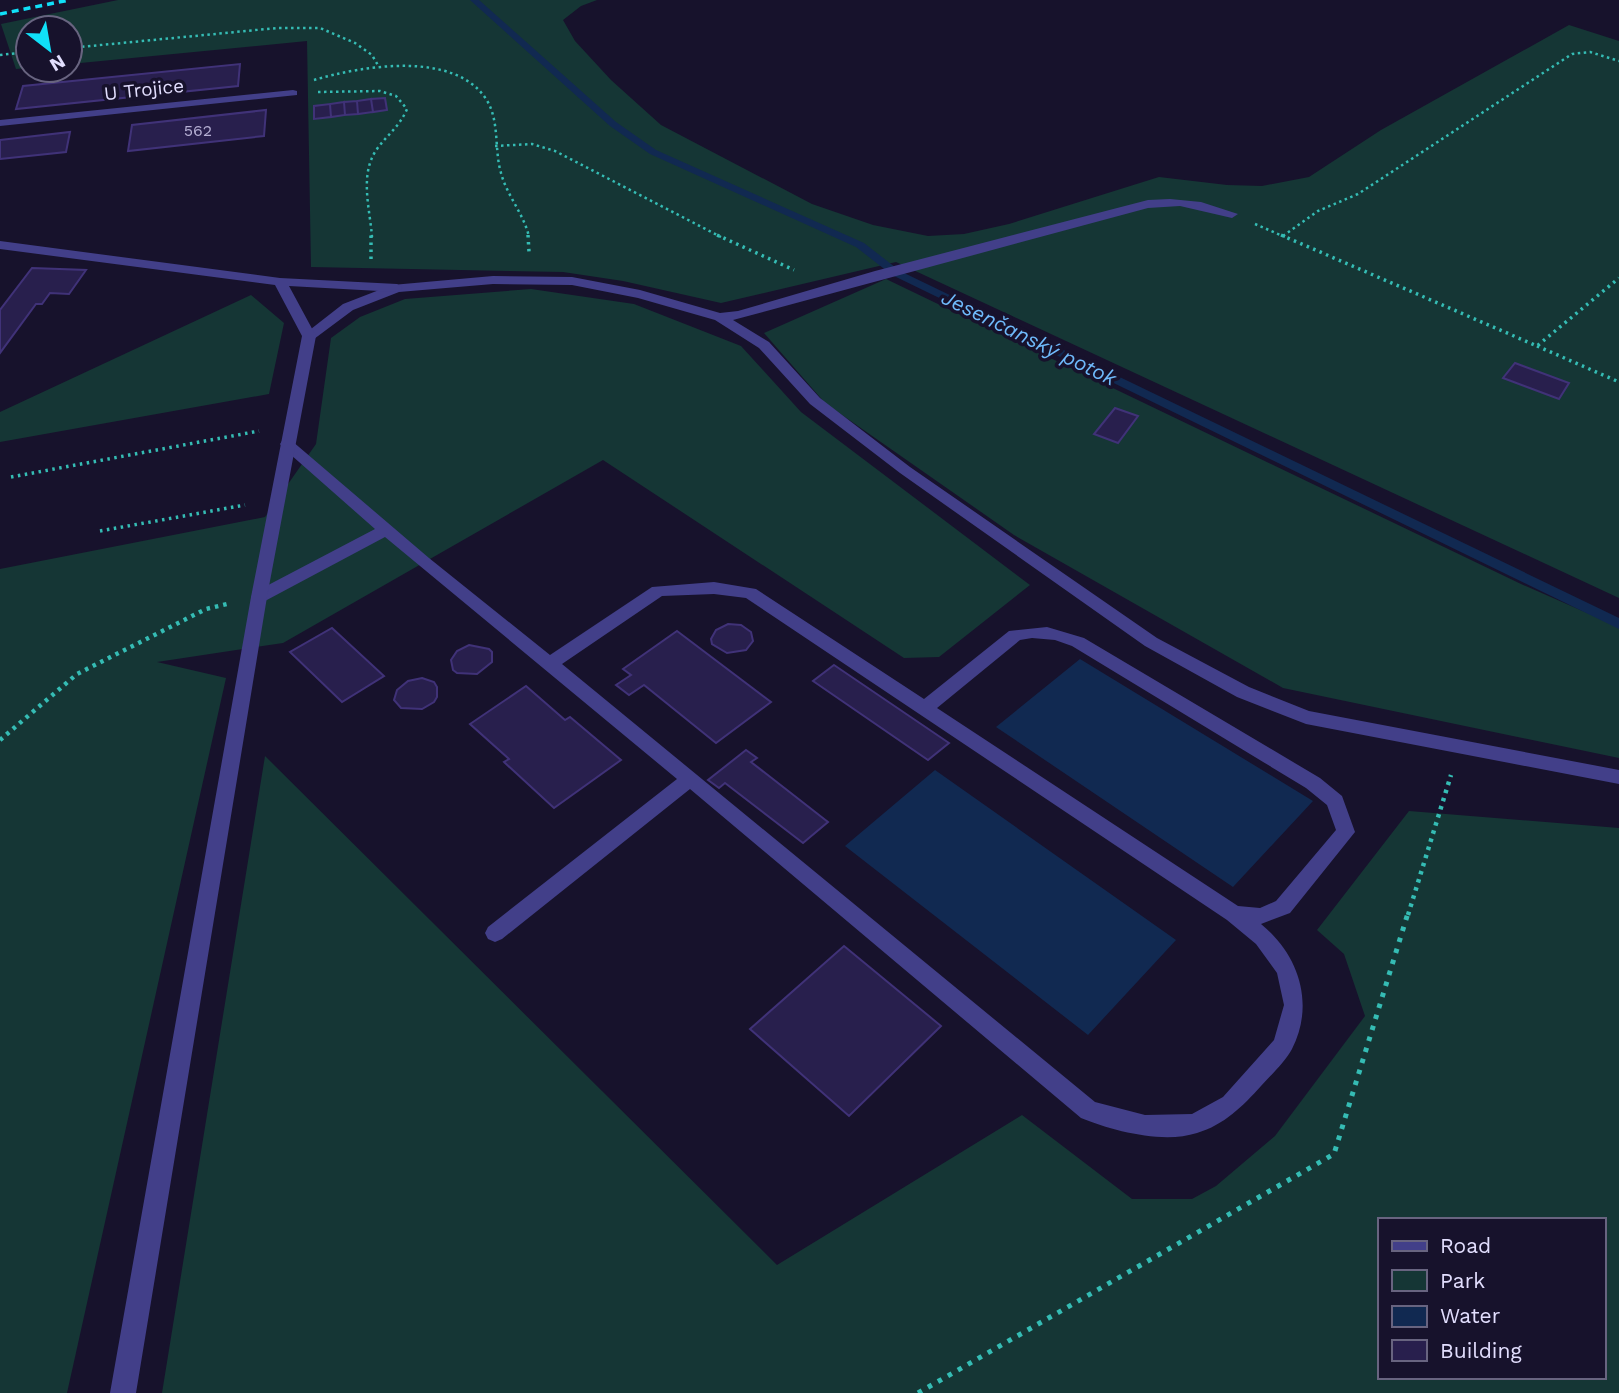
<svg xmlns="http://www.w3.org/2000/svg" width="1619" height="1393" viewBox="0 0 1619 1393" font-family="'Work Sans',sans-serif">
<style>
.green{fill:#153635;fill-rule:evenodd}
.water{fill:#112951}
.lines{fill:none;stroke-linecap:round;stroke-linejoin:round}
.stream{fill:#112951;fill-rule:evenodd}
.building{fill:#281f4d;stroke:#403278;stroke-width:2}
.path-far3{stroke:#35bcb4;stroke-width:2.5;stroke-dasharray:2.5 3.5;stroke-linecap:butt}
.path-far2{stroke:#35bcb4;stroke-width:3.5;stroke-dasharray:2.5 4.5;stroke-linecap:butt}
.path-far1{stroke:#35bcb4;stroke-width:4.5;stroke-dasharray:3.5 5;stroke-linecap:butt}
.path{stroke:#35bcb4;stroke-width:5;stroke-dasharray:4.5 7;stroke-linecap:butt}
.lane{fill:#423f89;fill-rule:evenodd}
.street{fill:#423f89;fill-rule:evenodd}
.rail{stroke:#10e0f8;stroke-width:3.5;stroke-dasharray:7 5;stroke-linecap:butt}
.labels{text-anchor:middle;stroke-width:7;stroke-linejoin:round;paint-order:stroke}
.far-number-label{font-size:16px;fill:#b4aed2}
.far-street-label{font-size:19px;fill:#e2defe;stroke:#17122c}
.far-water-label{font-size:21px;font-style:italic;fill:#6fbafb;stroke:#17122c}
</style>
<rect width="100%" height="100%" fill="#17122c"/>
<!-- green -->
<path class="green" d="M118,0H597L581,6L563,20L575,41L611,80L661,125L812,204L873,225L928,236L964,234L1009,224L1159,177L1227,185L1262,186L1309,177L1381,130L1569,25L1619,41V598L896,262L721,303L623,281L563,272L311,267L307,41L70,64V28H28V68L16,69L1,24Z
M886,279L1521,584L1619,627V758L1283,688L1014,535L825,403L764,333Z
M531,289L634,304L741,346L801,412L1030,585L939,657L904,658L603,460L283,643L157,662L226,678L67,1393H0V569L265,517L316,444L331,338L360,317L405,299Z
M251,295L284,323L269,394L0,442V412Z
M265,756L777,1265L1022,1115L1132,1199H1192L1216,1186L1275,1136L1365,1016L1344,954L1317,930L1409,811L1619,828V1393H162ZM1379,1220H1603V1377H1379Z"/>
<!-- water -->
<path class="water" d="M1080,659L1313,801L1233,887L996,727Z
M935,770L1176,940L1088,1035L845,846Z"/>
<g class="lines">
<!-- stream -->
<path class="stream" d="M470,0H479L616,122L656,150L864,243L900,271L1619,618V629L892,275L856,247L650,154L610,126Z"/>
</g>
<!-- building -->
<path class="building" d="M240,64L238,86L16,109L23,86Z
M385,98L387,110L373,112L371,99Z
M371,99L373,112L358,114L357,101Z
M357,101L358,114L345,115L344,102Z
M344,102L345,115L331,117L330,104Z
M330,104L331,117L314,119V106Z
M266,110L264,136L128,151L132,125Z
M70,132L66,152L0,159V140Z
M32,268L86,270L69,294L50,293L42,304H36L0,353V310Z
M1515,363L1569,383L1559,399L1503,378Z
M1115,408L1138,416L1118,443L1094,434Z
M728,624L741,625L751,632L753,641L746,650L727,653L712,644L711,639L716,630Z
M332,628L384,676L342,702L290,652Z
M677,631L771,702L716,743L644,685L629,695L616,685L631,675L623,669Z
M469,645L489,649L492,652V662L477,674L457,673L453,670L451,660L457,651Z
M834,665L949,743L928,760L813,681Z
M422,678L434,682L437,687V697L434,702L422,709L401,708L394,700L397,690L408,681Z
M526,686L565,720L570,717L621,760L554,808L504,762L509,759L470,724Z
M746,750L757,758L751,762L828,822L803,843L725,783L719,788L708,780Z
M844,946L941,1026L849,1116L750,1029Z"/>
<g class="lines">
<!-- path-far3 -->
<path class="path-far3" d="M70,48L277,28H320L355,43L372,55L379,67
M0,55L28,52
M314,80C361,66 454,50 486,99C500,120 494,150 501,173C507,196 524,214 529,237
M318,92L380,91L396,96L407,109C400,126 387,135 377,149C359,174 370,209 372,237
M495,146L532,144L555,151L721,237
M1255,224L1285,237
M1283,236L1318,211L1358,194L1572,54L1590,52L1619,61"/>
<!-- path-far2 -->
<path class="path-far2" d="M528,235L529,252
M717,235L794,270
M1281,235L1537,346L1619,278
M371,259V235
M1537,346L1619,382
M11,477L259,431
M100,531L245,505"/>
<!-- path-far1 -->
<path class="path-far1" d="M0,740L77,674L206,609L227,604
M1408,915L1451,775"/>
<!-- path -->
<path class="path" d="M918,1393L1334,1154L1408,913"/>
<!-- lane -->
<path class="lane" d="M1170,199L1201,202L1238,214L1232,218L1180,206L1148,208L733,320L769,342L820,398L910,467L1157,638L1249,687L1309,711L1619,770V784L1306,724L1237,697L1145,646L900,473L810,404L759,348L715,320L638,298L572,285L493,284L399,292L353,310L314,339L309,340L302,336L343,304L392,285L493,276L572,277L640,290L720,313L738,311L875,271L1148,200Z
M287,439L292,441L429,558L550,655L652,587L714,582L756,589L924,699L1009,631L1047,627L1084,638L1320,778L1342,796L1355,832L1290,913L1261,924C1299,955 1315,1004 1292,1049C1285,1062 1271,1075 1261,1086C1243,1106 1224,1125 1197,1133C1163,1144 1113,1131 1081,1118L690,789L502,939L495,942L488,939L485,933L488,927L677,779L385,537L265,601H253L251,597L253,593L375,529L282,447L280,444L282,441ZM714,594L746,598L1227,920L1256,944L1277,973L1284,1005L1274,1040L1223,1097L1192,1114L1145,1115L1095,1102L562,664L662,596ZM1032,638L1055,640L1072,646L1306,788L1327,805L1336,830L1276,901L1260,908L1238,906L937,708L1020,640Z"/>
<!-- street -->
<path class="street" d="M293,90L297,91V95L0,126V120Z
M0,241L280,278L397,284L403,288L397,292L289,286L316,336L267,597L136,1393H110L251,597L302,336L275,285L0,249Z"/>
<!-- rail -->
<path class="rail" d="M0,14L69,0"/>
</g>
<g class="labels">
<!-- far-number labels -->
<g class="far-number-label">
<text x="198" y="136">562</text>
</g>
<!-- far-street labels -->
<g class="far-street-label">
<text transform="translate(144 89) rotate(-6)" y="7">U Trojice</text>
</g>
<!-- far-water labels -->
<g class="far-water-label">
<text transform="translate(1029 338) rotate(26)" y="7">Jesenčanský potok</text>
</g>
</g>
<!-- legend -->
<rect x="1378" y="1218" width="228" height="161" fill="#17122c" stroke="#686480" stroke-width="2"/>
<rect x="1392" y="1241" width="35" height="10" fill="#423f89" stroke="#686480" stroke-width="2"/>
<text x="1440" y="1253" font-size="21" fill="#e2defe">Road</text>
<rect x="1392" y="1270" width="35" height="21" fill="#153635" stroke="#686480" stroke-width="2"/>
<text x="1440" y="1288" font-size="21" fill="#e2defe">Park</text>
<rect x="1392" y="1306" width="35" height="21" fill="#112951" stroke="#686480" stroke-width="2"/>
<text x="1440" y="1323" font-size="21" fill="#e2defe">Water</text>
<rect x="1392" y="1340" width="35" height="21" fill="#281f4d" stroke="#686480" stroke-width="2"/>
<text x="1440" y="1358" font-size="21" fill="#e2defe">Building</text>
<!-- north arrow -->
<g transform="translate(49 49) rotate(149)"><circle r="33" fill="#17122c" stroke="#686480" stroke-width="2"/>
<path d="M0-5L12 26L0 18L-12 26Z" fill="#10e0f8"/>
<text y="-10" font-size="19" font-weight="bold" text-anchor="middle" fill="#e2defe">N</text>
</g>
</svg>
